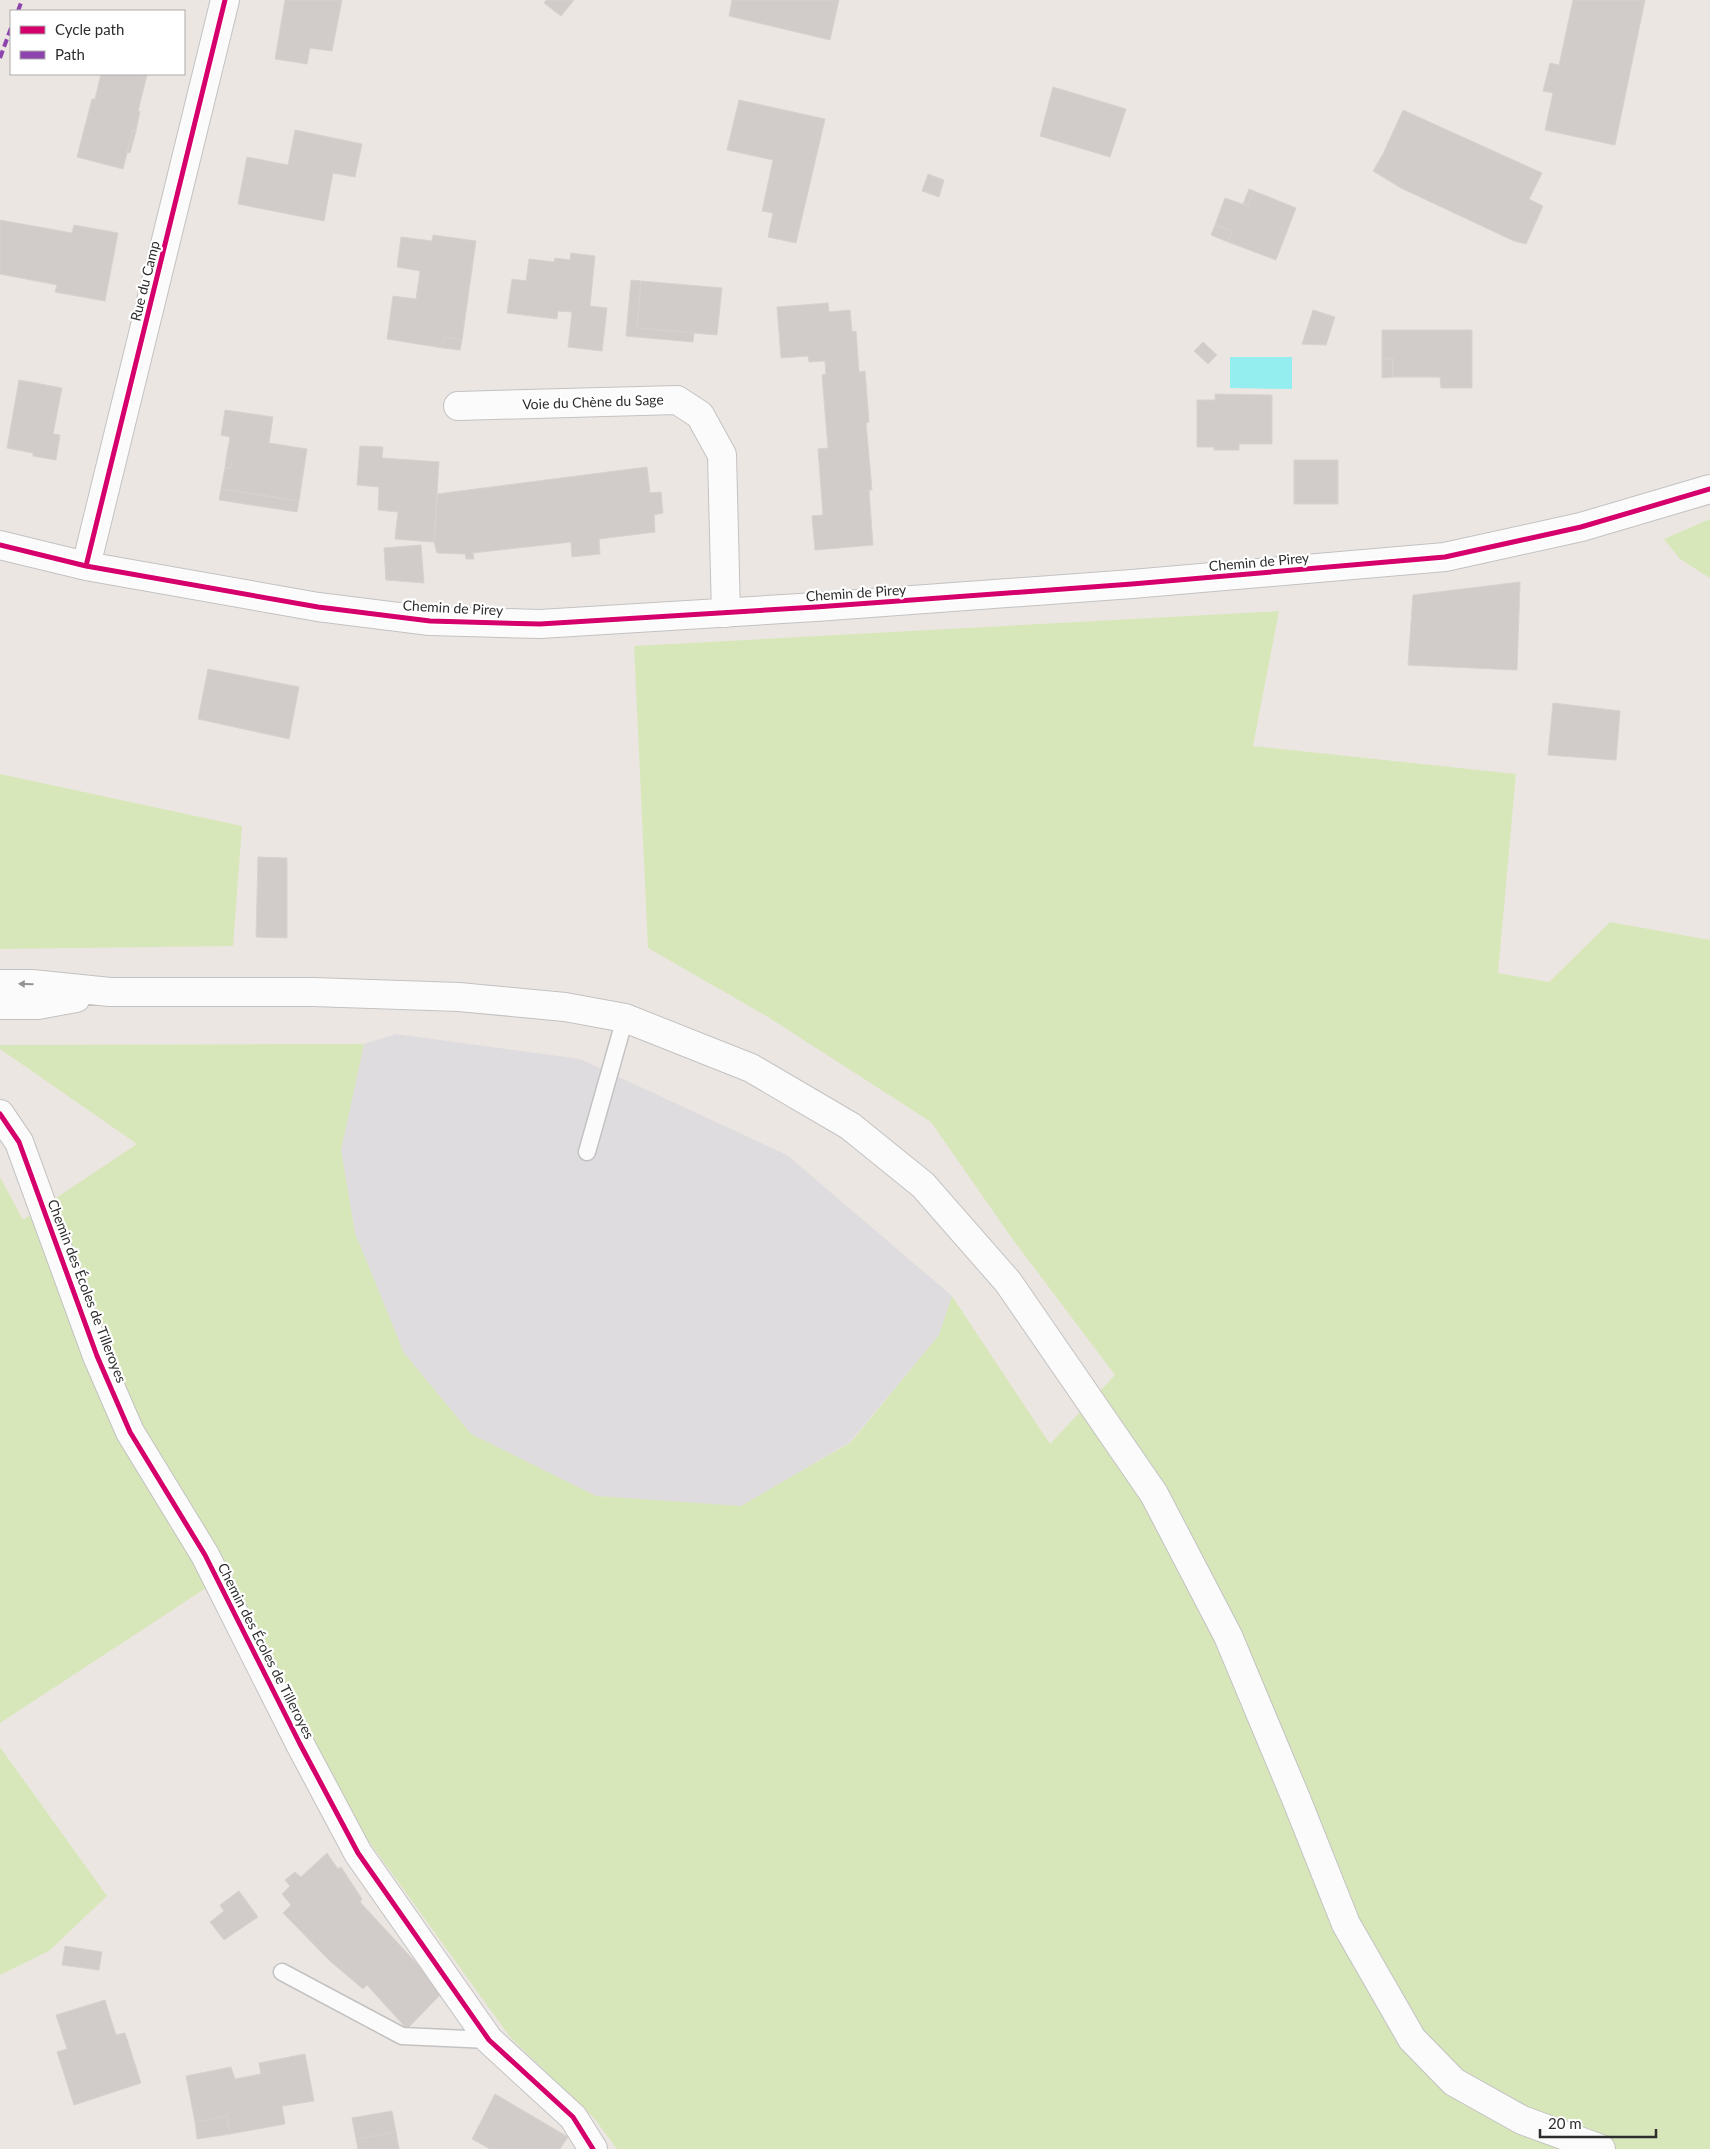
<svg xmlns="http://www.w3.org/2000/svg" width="1710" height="2149" viewBox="0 0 1710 2149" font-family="Lato,sans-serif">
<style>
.industrial{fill:#dedcde}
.green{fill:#d8e7ba}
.water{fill:#94eef0}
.building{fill:#d1ccc9;stroke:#d7d2ce}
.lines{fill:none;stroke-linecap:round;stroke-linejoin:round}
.service-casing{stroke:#c3c2c2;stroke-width:19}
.minor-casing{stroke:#c3c2c2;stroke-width:30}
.secondary-casing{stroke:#c3c2c2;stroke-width:30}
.service{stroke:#fcfbfb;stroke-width:16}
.minor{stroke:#fcfbfb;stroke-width:28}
.secondary{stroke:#fcfbfb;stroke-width:28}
.quiet{stroke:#8e44ad;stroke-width:4;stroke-dasharray:8 4;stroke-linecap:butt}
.cycleway-casing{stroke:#fff;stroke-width:8}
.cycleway{stroke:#d6006c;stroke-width:5}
.oneway{fill:#949494}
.labels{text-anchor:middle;stroke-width:4.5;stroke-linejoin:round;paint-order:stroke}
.street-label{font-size:14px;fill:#2d2d2d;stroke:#fff}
</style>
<rect width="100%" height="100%" fill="#ece6e2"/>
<!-- industrial -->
<path class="industrial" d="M396,1034L580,1059L787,1155L952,1296L939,1335L850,1442L741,1506L596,1496L471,1434L404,1353L355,1233L341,1150L364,1044Z"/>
<!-- green -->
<path class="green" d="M1710,519V578L1680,559L1664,539Z
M1279,611L1253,746L1516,774L1498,973L1549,982L1610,922L1710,940V2149H617L594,2118L510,2037L360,1829L226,1575L0,1723V1177L23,1220L137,1144L0,1049V1045L364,1044L341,1150L355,1233L404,1353L471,1434L596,1496L741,1506L851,1442L939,1335L952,1296L1050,1444L1115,1375L1011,1237L931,1122L768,1017L648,948L634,646Z
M0,774L242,826L233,946L0,949Z
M0,1747L107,1896L49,1951L0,1975Z"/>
<!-- water -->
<path class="water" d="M1230,357H1292V389L1230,388Z"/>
<!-- building -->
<path class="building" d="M285,0H342L332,51L310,48L307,64L275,59Z
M546,0H574L561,16L544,3Z
M732,0H839L830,40L729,16Z
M1573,0H1645L1615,145L1545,130L1553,93L1543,91L1550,63L1559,65Z
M101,74L147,75L138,111H140L136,131L133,130L123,169L77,157L92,99H95Z
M1053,87L1126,109L1110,157L1040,136Z
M739,100L825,119L796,243L768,237L773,213L762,211L773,160L727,150Z
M1403,110L1542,173L1529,199L1543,206L1526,244L1514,241L1401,188L1373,171L1383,154Z
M133,130L136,131L130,153L127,152Z
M295,130L362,144L355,177L333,173L324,221L238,204L247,157L288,165Z
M928,174L944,180L939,197L922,191Z
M1249,189L1254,191L1248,206L1243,204Z
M1254,191L1296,208L1276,260L1228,242L1232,231L1215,225L1225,198L1248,206Z
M0,220L72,233L74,225L118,233L105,301L55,292L57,285L0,274Z
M1215,225L1232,231L1228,242L1211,235Z
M433,235L476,241L462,340L444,337L443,348L387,339L393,296L416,299L420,271L397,267L401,237L432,241Z
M571,253L595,256L590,306L607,308L602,351L568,347L572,312L558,311L557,319L507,313L512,279L526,281L529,259L554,262L555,258L570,260Z
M631,280L641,281L637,328L694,333L693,342L626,336Z
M641,281L722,288L717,335L637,328Z
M828,303L829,312L850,310L852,332L856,331L859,372L865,371L869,422L866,423L872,490H869L873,545L815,550L812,516L823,515L818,449L828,448L822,375L826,374L825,361L809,362L808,356L781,358L777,307Z
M1313,310L1335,317L1326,345L1302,344Z
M1382,330H1472V388H1441L1440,377H1393V359H1382Z
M444,337L462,340L460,350L443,348Z
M1203,342L1217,355L1208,364L1194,351Z
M1382,359H1393V377L1382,378Z
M19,380L62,388L53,434L60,435L56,460L33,456V453L7,448Z
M1215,394L1272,395V444H1239V450H1214V447H1197V400H1215Z
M225,410L273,417L269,443L307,449L299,501L221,489L225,468H231L232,461L226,460L230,437L221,435Z
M360,446L383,447L382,458L439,462L434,542L395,539L398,512L378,510L379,487L357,485Z
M226,460L232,461L231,468H225Z
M1294,460H1338V504H1294Z
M647,467L650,493L661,492L663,513L654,515L655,532L599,539L600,554L572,557L571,542L473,553L474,559H466L465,554L437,553L434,542L437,494Z
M221,489L299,501L297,512L219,500Z
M421,545L424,583L386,580L384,548Z
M1520,582L1517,670L1408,665L1413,595Z
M208,669L299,687L289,739L198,719Z
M1553,703L1620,711L1616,760L1548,755Z
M258,857L287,858V938L256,937Z
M327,1853L338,1869L341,1867L362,1899L360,1902L443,1992L407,2029L367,1985L363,1989L330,1961L283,1913L291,1905L282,1894L290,1886L285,1880L295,1872L301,1877Z
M239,1891L258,1917L224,1940L210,1922L224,1911L220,1905Z
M65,1946L102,1952L99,1970L62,1965Z
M105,2000L116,2035L125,2033L141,2083L74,2105L57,2052L67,2049L56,2015Z
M305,2054L314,2101L282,2106L285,2124L230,2134L227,2116L195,2122L186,2076L231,2067L235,2079L261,2074L259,2063Z
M495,2094L568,2137L560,2149H490L472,2139Z
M392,2111L396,2132L356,2139L352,2118Z
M227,2116L230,2134L197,2139L195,2122Z
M396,2132L399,2149H358L356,2139Z"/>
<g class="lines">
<!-- service casing -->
<g class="service-casing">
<path id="service" d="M587,1152L625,1018
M282,1972L402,2036L489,2040"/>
</g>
<!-- minor casing -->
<g class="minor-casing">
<path id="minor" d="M458,406L677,400L700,415L722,455L726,613
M0,545L86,566L318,607L430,621L540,624L816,607L1132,584L1445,557L1581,527L1710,489
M86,566L225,0
M0,1114L19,1142L97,1356L130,1432L205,1555L300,1744L358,1853L489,2040L573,2117L593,2149"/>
</g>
<!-- secondary casing -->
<g class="secondary-casing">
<path id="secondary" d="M0,984H32L110,992H313L459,997L565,1007L625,1018L751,1068L850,1126L923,1185L1008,1282L1154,1494L1228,1636L1297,1801L1346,1924L1412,2039L1454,2082L1522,2120L1601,2149
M0,1005H38L76,998"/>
</g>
<!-- service -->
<use href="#service" class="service"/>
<!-- minor -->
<use href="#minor" class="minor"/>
<!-- secondary -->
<use href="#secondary" class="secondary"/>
<!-- quiet -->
<path class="quiet" d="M18,11L22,0
M0,58L11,28"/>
<!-- cycleway casing -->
<g class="cycleway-casing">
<path id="cycleway" d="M0,545L86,566L318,607L430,621L540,624L816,607L1132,584L1445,557L1581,527L1710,489
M86,566L225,0
M0,1114L19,1142L97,1356L130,1432L205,1555L300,1744L358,1853L489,2040L573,2117L593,2149"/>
</g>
<!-- cycleway -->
<use href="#cycleway" class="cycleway"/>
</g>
<!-- one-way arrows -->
<defs><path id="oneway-solid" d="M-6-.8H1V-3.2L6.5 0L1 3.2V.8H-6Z" transform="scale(1.25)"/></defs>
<use class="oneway" href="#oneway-solid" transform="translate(26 984) rotate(-179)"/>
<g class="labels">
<!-- street labels -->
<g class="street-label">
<text transform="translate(145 281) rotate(-76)" y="5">Rue du Camp</text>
<text transform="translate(593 402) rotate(-2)" y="5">Voie du Chène du Sage</text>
<text transform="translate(1259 562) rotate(-5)" y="5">Chemin de Pirey</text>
<text transform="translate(856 593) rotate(-4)" y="5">Chemin de Pirey</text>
<text transform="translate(453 608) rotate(3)" y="5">Chemin de Pirey</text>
<text transform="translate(87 1291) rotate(69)" y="5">Chemin des Écoles de Tilleroyes</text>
<text transform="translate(266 1651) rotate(63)" y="5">Chemin des Écoles de Tilleroyes</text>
</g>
</g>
<!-- legend -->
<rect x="10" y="10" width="175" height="65" fill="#ffffff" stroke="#ababab"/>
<rect x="20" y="26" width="25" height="8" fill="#d6006c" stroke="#ababab"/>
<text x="55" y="35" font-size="15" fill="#2d2d2d">Cycle path</text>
<rect x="20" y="51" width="25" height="8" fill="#8e44ad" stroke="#ababab"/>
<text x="55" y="60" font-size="15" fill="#2d2d2d">Path</text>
<!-- scale -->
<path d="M1540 2129v8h116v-8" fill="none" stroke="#2d2d2d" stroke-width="2.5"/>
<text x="1548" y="2129" font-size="15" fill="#2d2d2d" stroke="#ffffff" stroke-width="4" paint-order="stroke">20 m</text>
</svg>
